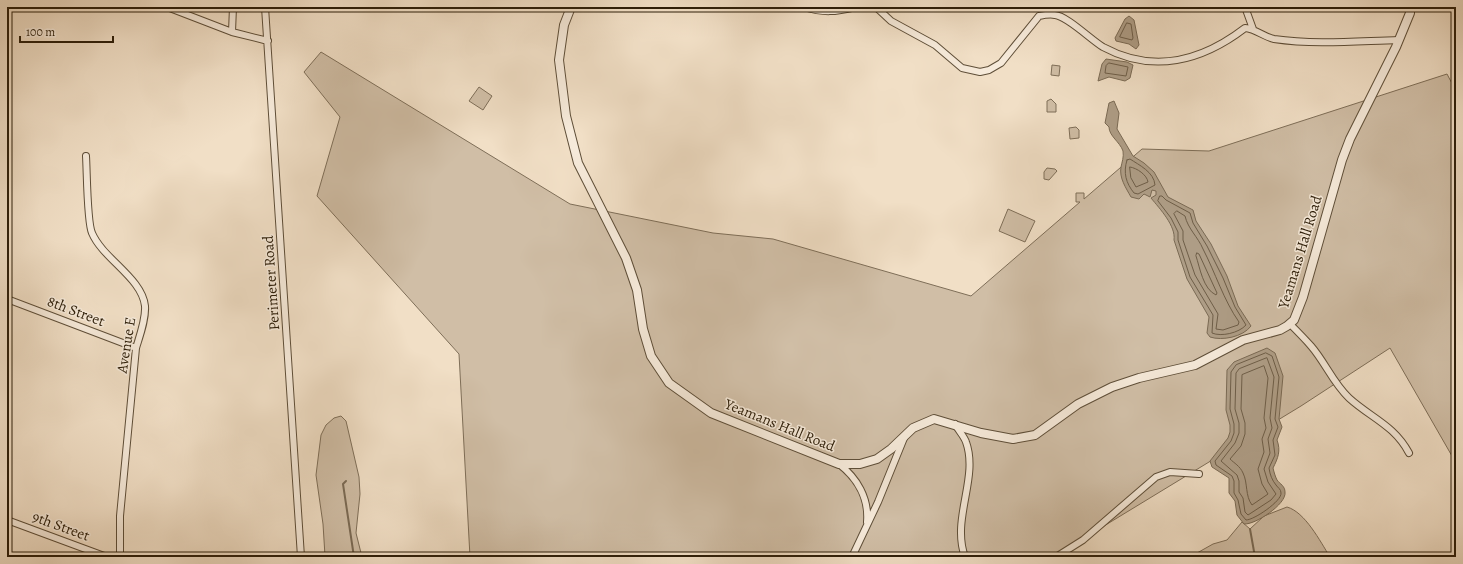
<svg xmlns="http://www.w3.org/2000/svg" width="1463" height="564" viewBox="0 0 1463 564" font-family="Alegreya,serif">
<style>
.green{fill:#d0bea6;stroke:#7e6e58}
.water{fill:#ae9d86;stroke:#7a6a54}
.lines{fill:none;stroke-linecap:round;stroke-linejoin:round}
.shore{stroke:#6e5e48;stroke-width:1}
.stream{stroke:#7a6a54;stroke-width:2}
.minor-casing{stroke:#5e4e38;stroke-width:8}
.tertiary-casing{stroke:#5e4e38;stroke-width:10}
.minor{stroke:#f6eada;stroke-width:6}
.tertiary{stroke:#f6eada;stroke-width:8}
.labels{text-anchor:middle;stroke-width:3;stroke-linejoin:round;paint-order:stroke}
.street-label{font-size:15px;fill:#2d1e09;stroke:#f6eada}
</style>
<rect width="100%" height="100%" fill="#f1dfc6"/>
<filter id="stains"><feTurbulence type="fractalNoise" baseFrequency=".005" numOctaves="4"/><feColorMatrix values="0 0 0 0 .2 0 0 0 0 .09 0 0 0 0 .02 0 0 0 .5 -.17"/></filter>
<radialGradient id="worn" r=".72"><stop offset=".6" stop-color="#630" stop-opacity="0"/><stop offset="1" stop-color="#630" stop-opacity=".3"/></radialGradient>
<!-- green -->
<path class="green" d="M321,52L570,204L713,233L773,239L971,296L1080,202H1076V193H1084V199L1142,149L1209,151L1447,74L1456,91V463L1390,348L1301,406L1053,557H470L459,354L317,196L340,117L304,72Z
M1052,65L1060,66L1059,76L1051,75Z
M479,87L492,96L483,110L469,101Z
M1051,99L1056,104V112H1047V101Z
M1076,127L1079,130V138L1070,139L1069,128Z
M1047,168L1055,169L1057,171L1049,180L1044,179V172Z
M1008,209L1035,221L1025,242L999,231Z
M341,416L346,421L359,477L360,494L356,533L362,557L325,556L323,524L316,475L321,435L326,425L334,418Z
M1287,507C1305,512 1320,541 1330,557H1194L1197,553L1213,544L1227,540L1242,522L1250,529L1264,516Z"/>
<!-- water -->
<path class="water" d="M1129,16L1134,20L1139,45L1136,49L1129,44L1116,41L1115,38L1125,19Z
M1106,59L1127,62L1133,65L1130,78L1125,81L1109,77L1098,81L1102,64Z
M1114,101L1119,113L1117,129L1133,156L1144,163L1154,172L1168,197L1193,210L1196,221L1211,244L1227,276L1238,306L1251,326C1243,337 1222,341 1210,337L1207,333L1209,317L1187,279L1174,240C1176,226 1160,209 1151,198L1156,195V191L1152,190L1150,197L1144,194L1139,199L1131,197C1126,188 1119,178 1121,167C1122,162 1124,157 1123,151C1120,142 1109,136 1109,127L1105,123L1109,103Z
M1267,348L1275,353L1283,376L1279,419L1282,427L1277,440C1281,451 1278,458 1273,468C1274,472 1275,476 1277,480C1280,484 1285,486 1285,492C1287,504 1255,525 1244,524L1237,515L1235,501L1229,493V478L1212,467L1210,461L1228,438L1230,432V425L1226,410L1227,370L1234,362Z"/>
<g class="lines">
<!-- shore -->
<path class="shore" d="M1127,23L1131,24L1133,38L1132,40L1120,37Z
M1109,63L1128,67L1126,76L1105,73L1106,66Z
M1127,160L1130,159C1139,165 1154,172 1155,185L1138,194L1134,193C1126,183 1123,173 1127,160Z
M1130,167C1137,168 1147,175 1148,182L1136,187L1131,178Z
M1160,196H1162L1166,200L1190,213L1193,223L1207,246L1223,278L1235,307L1246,325C1239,333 1221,337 1212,333L1213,315L1190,277L1178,240V232L1171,218L1158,201Z
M1177,211L1185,216C1188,229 1198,237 1203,249C1215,272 1224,301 1239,322L1238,325L1223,330L1216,329L1218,314L1195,275L1183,240V231L1174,214Z
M1197,253L1199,254L1217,293L1216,295C1203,289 1200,268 1196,256Z
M1266,353L1272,356L1279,377L1275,419L1278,427L1273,440L1275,455L1269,468C1270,475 1272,480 1276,485C1278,488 1281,489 1281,493C1282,501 1254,520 1246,520L1241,514L1238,500L1234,493V481L1232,476L1216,465L1215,461L1231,441L1234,433V424L1230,409L1231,372L1236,365Z
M1267,358L1274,377L1270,418L1272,428L1268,439L1270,453L1264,469L1268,482L1276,494L1271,500L1248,515L1245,512L1243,498L1239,492V481L1237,475L1221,461L1235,443L1239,433V423L1235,409L1236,373L1239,369Z
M1264,366L1268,378L1264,418L1266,428L1262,439L1264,452L1258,469L1262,484L1268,494L1252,505C1245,496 1248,483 1243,473C1240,466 1234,463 1230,459L1241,446L1245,434V423L1241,409L1242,375Z"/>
<!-- stream -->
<path class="stream" d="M346,481L343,484L354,557
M1250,529L1255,557"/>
<!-- minor casing -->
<g class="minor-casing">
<path id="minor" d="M167,7L232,32L268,41
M265,7L301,557
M803,7C824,13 835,12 856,7
M876,7L891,21L935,45L962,68L980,72L989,70L1001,63L1039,16C1044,15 1050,14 1055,15C1067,16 1090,39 1103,47C1153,74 1202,61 1245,28C1256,29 1264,37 1274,39C1315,45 1358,41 1399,40
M1245,7L1253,29
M232,32L233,7
M86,156C87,171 87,222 92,233C103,259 142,278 145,306C146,319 140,335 136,348L120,516V557
M7,299L136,348
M1290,324C1297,331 1304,338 1311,346C1325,362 1333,383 1349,398C1371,418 1394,425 1409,453
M955,424C958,430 964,436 966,442C979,478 951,519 965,557
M839,464C857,478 869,498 867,522
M7,520L107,557
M852,557L878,502L904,438
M1056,557L1083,540L1156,477L1170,472L1199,474"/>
</g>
<!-- tertiary casing -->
<g class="tertiary-casing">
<path id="tertiary" d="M571,7L564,25L559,60L566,116L578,163L626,258L637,290L643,329L651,356L669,383L711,413L839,464H860L877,459L891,449L913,428L934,419L981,433L1013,439L1035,435L1078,404L1112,387L1139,378L1195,365L1243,340L1280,330L1287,326L1294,320L1303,297L1342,160L1350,139L1396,47L1410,13V7"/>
</g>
<!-- minor -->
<use href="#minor" class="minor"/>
<!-- tertiary -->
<use href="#tertiary" class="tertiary"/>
</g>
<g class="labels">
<!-- street labels -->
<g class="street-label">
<text transform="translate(1300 252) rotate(-73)" y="5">Yeamans Hall Road</text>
<text transform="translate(271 283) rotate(-94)" y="5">Perimeter Road</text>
<text transform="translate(76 311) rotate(21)" y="5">8th Street</text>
<text transform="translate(126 345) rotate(-81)" y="5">Avenue E</text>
<text transform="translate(780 425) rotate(22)" y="5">Yeamans Hall Road</text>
<text transform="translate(61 526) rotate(20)" y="5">9th Street</text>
</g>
</g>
<!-- margin -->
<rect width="1463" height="564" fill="none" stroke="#f1dfc6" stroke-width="24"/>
<rect x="8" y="8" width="1447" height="548" fill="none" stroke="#2d1e09" stroke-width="2"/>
<rect x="12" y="12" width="1439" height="540" fill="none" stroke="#2d1e09"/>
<!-- scale -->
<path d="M20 36v6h93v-6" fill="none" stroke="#2d1e09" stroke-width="2"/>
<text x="26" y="36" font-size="12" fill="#2d1e09" stroke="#f6eada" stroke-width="3" paint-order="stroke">100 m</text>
<rect width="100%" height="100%" filter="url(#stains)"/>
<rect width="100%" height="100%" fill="url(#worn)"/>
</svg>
